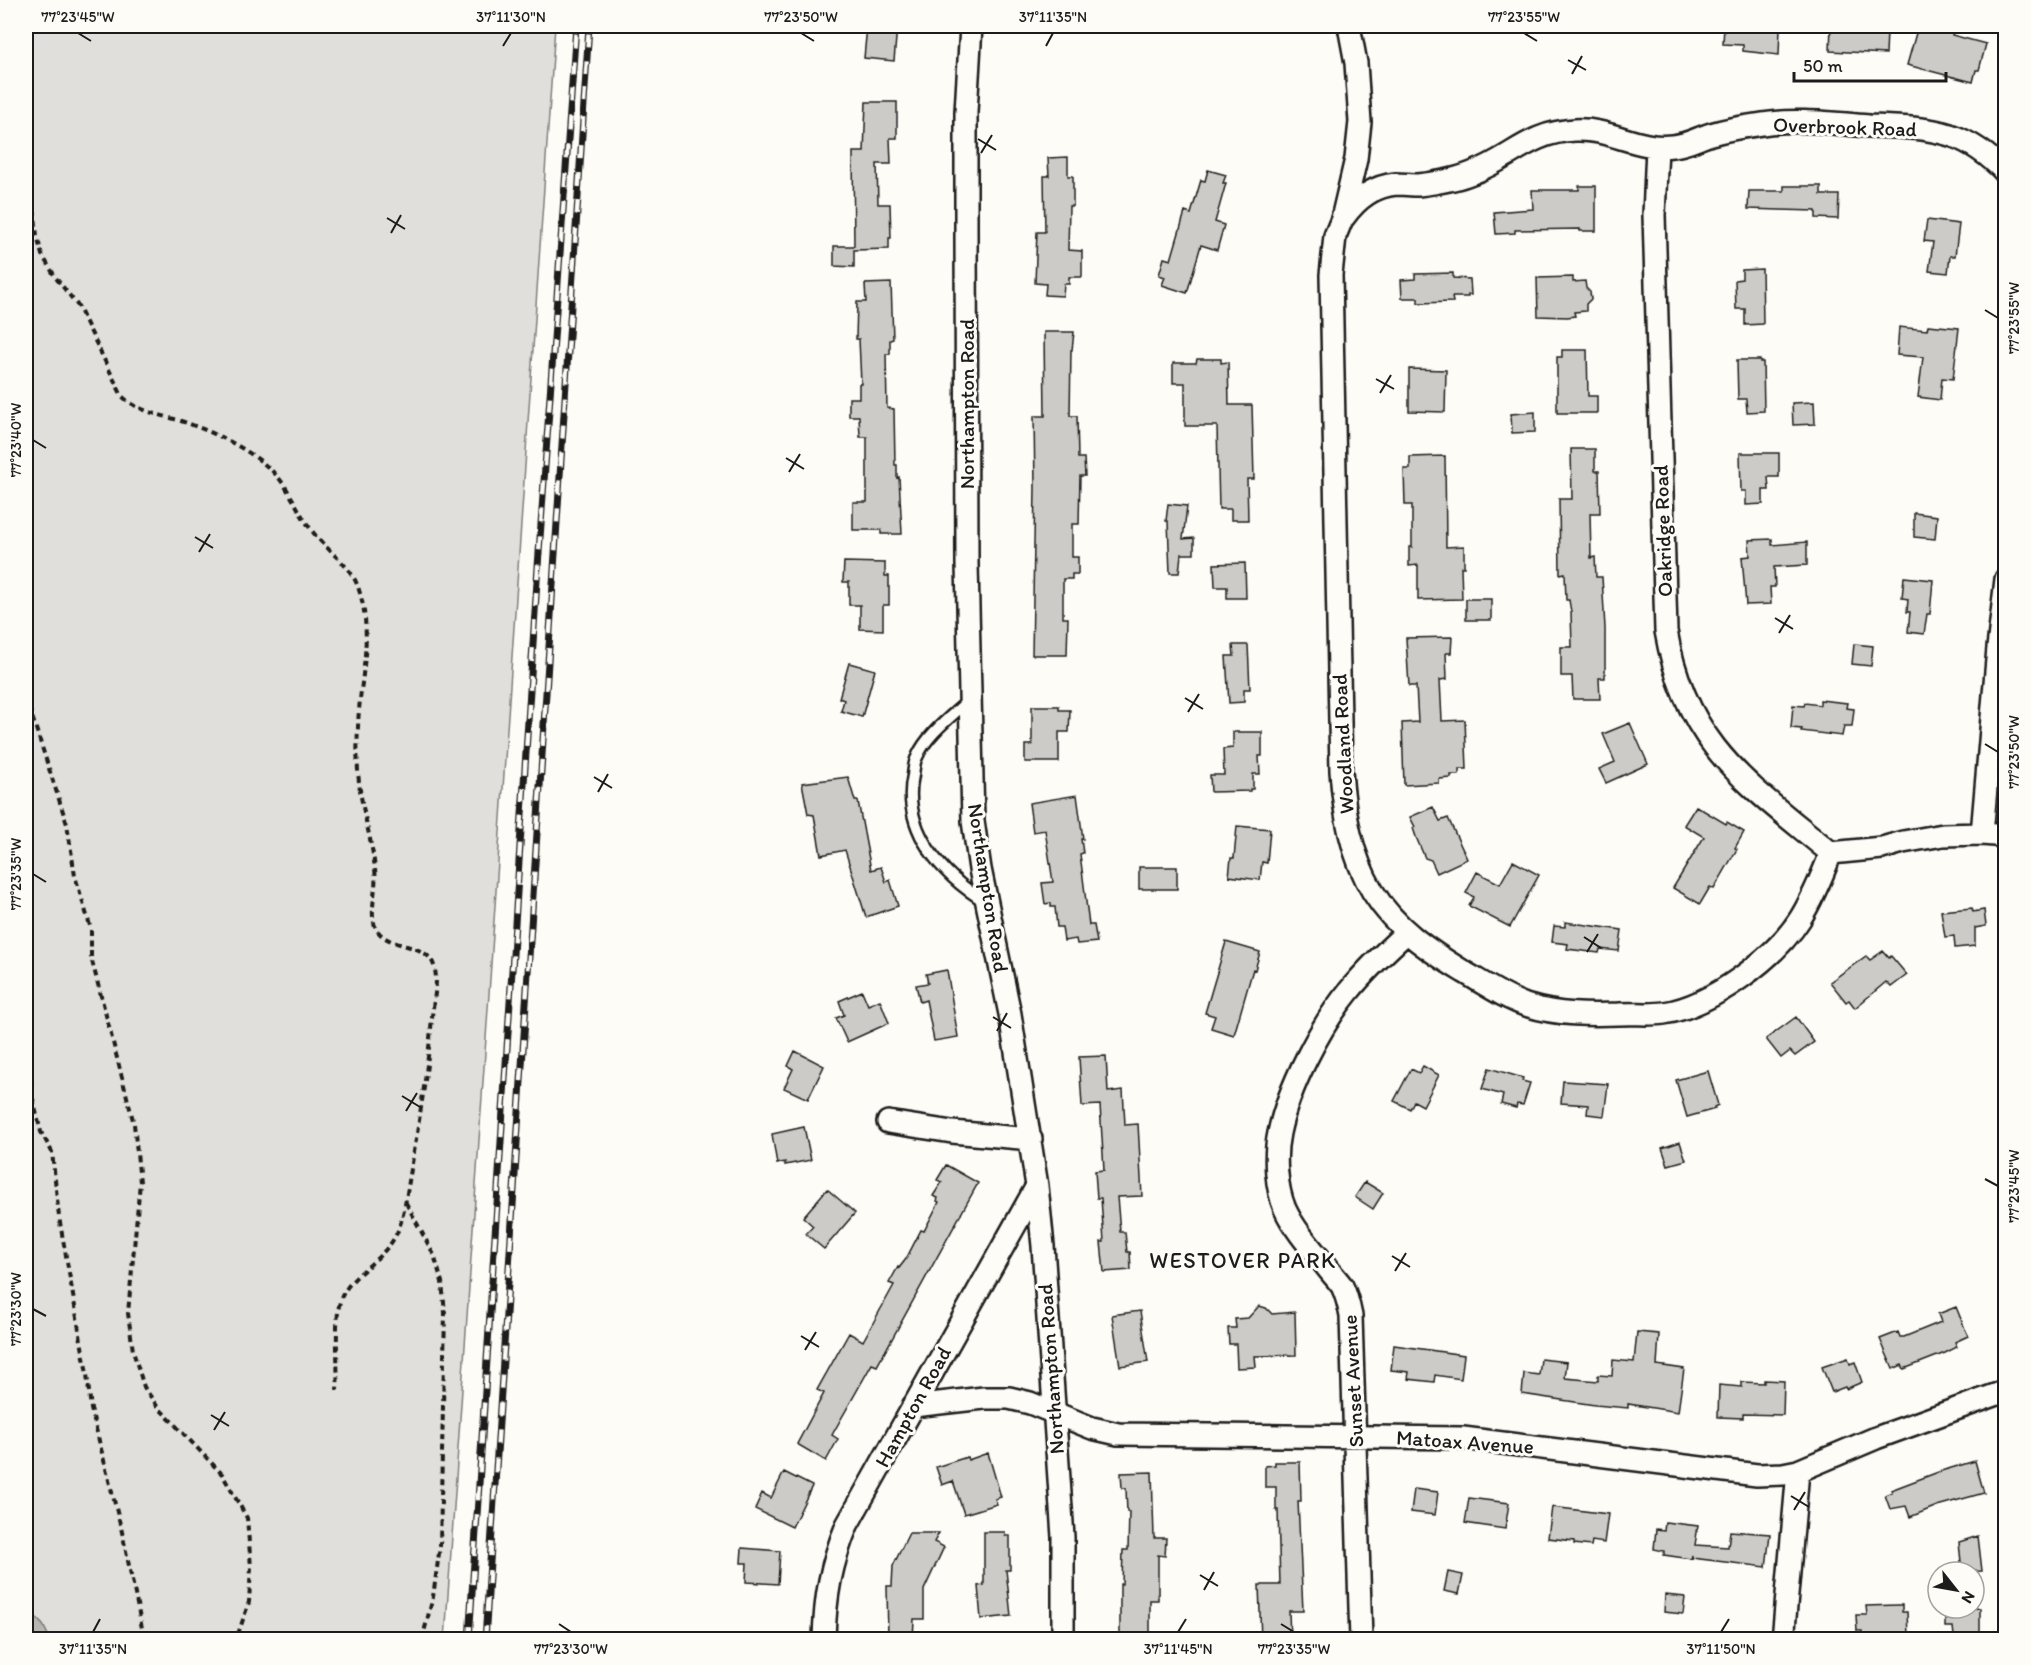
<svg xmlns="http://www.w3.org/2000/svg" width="2031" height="1665" viewBox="0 0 2031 1665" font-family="Itim,sans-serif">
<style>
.green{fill:#e0dfdb;stroke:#7e7e7c;stroke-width:1.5}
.water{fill:#b7b6b2;stroke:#797876;stroke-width:1.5}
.building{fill:#cccbc8;stroke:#1c1c1c;stroke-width:1.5}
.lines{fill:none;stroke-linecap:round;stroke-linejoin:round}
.service-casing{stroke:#1c1c1c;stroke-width:15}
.minor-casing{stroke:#1c1c1c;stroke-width:26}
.path{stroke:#1c1c1c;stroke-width:4;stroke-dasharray:6 4.5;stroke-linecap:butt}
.service{stroke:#fdfcf7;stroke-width:10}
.minor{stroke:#fdfcf7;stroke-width:21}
.rail-casing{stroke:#1c1c1c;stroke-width:7}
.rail{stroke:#fdfcf7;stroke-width:4.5;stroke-dasharray:14;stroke-linecap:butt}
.ticks{fill:none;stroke:#1c1c1c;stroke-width:2}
.labels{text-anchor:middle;stroke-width:6;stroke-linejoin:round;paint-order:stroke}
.street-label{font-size:21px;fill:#1c1c1c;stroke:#fdfcf7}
.neighbourhood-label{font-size:22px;letter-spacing:1.5px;fill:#1c1c1c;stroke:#fdfcf7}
.neatline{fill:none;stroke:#1c1c1c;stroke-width:2}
.ticks-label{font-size:15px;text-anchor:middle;fill:#1c1c1c}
</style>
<rect width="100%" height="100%" fill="#fdfcf7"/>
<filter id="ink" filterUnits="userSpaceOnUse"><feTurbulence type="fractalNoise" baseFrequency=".0167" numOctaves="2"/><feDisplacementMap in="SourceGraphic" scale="12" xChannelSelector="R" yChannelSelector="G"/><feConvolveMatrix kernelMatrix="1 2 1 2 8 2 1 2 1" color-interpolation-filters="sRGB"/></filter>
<g filter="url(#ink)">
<!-- green -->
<path class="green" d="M26,26H555L445,1639L26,1640Z"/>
<!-- water -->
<path class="water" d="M26,1608L43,1625L50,1639H26Z"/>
<!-- building -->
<path class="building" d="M867,26H897L894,61L864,58Z
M1724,26L1780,27L1779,55L1743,51V45L1723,44Z
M1831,26H1880V31H1887L1886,54L1830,51Z
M1918,26H1954L1952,35L1986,44L1979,70H1976L1973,82L1907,65Z
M866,102H897V138H890L891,164H877L878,204H890L891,238H889V249L854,250V267L834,266V246H854L853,152H864Z
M1068,157V176H1073V206H1069L1068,250L1082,251V277H1069V284H1064L1063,296L1045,295L1046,284L1035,283L1037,232H1045L1044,176H1049L1048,158Z
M1208,170L1226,175L1223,183H1226L1215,222L1224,225L1217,250L1201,245L1187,293L1162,285L1165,277L1159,275L1164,258L1171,260L1185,212L1191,214L1201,180L1205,181Z
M1579,186H1596V231H1580V229L1515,230V233L1496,234L1494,212L1533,209L1532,190H1579Z
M1784,186H1821V195H1839L1838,219L1816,218V211L1748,209L1749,191H1784Z
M1927,220L1959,224L1955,256H1950L1948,273L1929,271L1933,242L1924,241Z
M1762,269L1763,324L1745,325V309H1736L1735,280L1742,279V270Z
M1453,273V278L1470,279L1471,295H1468V297H1452L1453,302L1418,303V298H1402L1401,280L1415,279V274Z
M1573,277V282L1585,281L1586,288L1590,292L1591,299L1586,304V311L1574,312L1575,316L1567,317L1538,316L1537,278Z
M891,283L893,339L890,340V354H886L887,408L894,409L895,465H897V478L899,477L902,534H881V530H853V502H867V437H860L859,416H849V398H859V384H861L859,339H856L857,302H866L865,284Z
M1928,325L1959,328L1953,379L1942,378L1940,400L1918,397L1923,357L1897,355L1899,327L1927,330Z
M1044,332H1074L1072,350H1071L1070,416H1077L1078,458H1084L1085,476H1080L1079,524H1072V557H1078V574H1072V579H1063V618H1068L1067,655H1032L1035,488L1034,416H1045Z
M1562,350H1587L1588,396H1597V413H1557V357H1562Z
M1197,359H1221V363L1228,362L1229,405H1252L1254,479H1247L1248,520H1231V509H1219L1217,426H1185V383H1173V363H1196Z
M1737,360H1760V362H1763L1764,411L1747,412L1746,399H1738Z
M1409,369L1446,370L1445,412L1409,411Z
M1814,402L1815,424L1793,425L1792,403Z
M1535,412V432L1512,433L1511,414Z
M1571,449H1595V471H1599L1600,513H1590L1591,558L1595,557L1596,577H1602L1605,628V678H1599L1600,699H1573L1572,676H1561V647H1572L1571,612L1569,600H1566L1565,573L1560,574L1559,499H1572Z
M1740,453H1779V477H1768L1769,490H1763V504L1746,505V491H1741Z
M1445,456L1446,547L1464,546V567H1461L1462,599L1418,600V565L1409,566V547H1412V505H1405L1404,469H1410V457Z
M1168,504L1187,506L1183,539L1194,538V554H1181L1179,573H1170L1168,521H1166Z
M1914,513L1937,516L1935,539L1914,537Z
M1772,539V545L1807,542V565L1774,567L1775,587H1770L1771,604L1746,605L1742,557L1750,556L1749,540Z
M844,562L885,563V576H889V605H883V630L860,629V605H849V582H843Z
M1245,563L1246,598H1227V587H1215L1214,564Z
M1904,577L1933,580L1930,614H1927L1924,634L1908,632L1910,612H1907L1908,599L1902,598Z
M1466,599H1491V620H1466Z
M1452,637L1451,653H1446L1447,679L1440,680L1442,721L1465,720L1467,769H1459V775H1451V778L1439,779V783L1404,785L1402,723L1418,722L1416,686H1409L1406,638Z
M1854,644L1873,646L1871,666L1852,664Z
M1233,645H1248L1250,689H1244V702L1229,703L1226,656H1234Z
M849,663L875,670L862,717L841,711L844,700L839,698Z
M1820,700L1847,703L1846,708L1854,709L1852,726H1844L1842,736L1801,731L1802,729L1791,728L1793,705L1804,706L1805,703L1820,705Z
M1032,706H1059V710H1070L1069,732H1059V762H1025V745H1032Z
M1630,723L1648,764L1606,783L1599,769L1615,762L1603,734Z
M1233,732H1262V756H1259L1260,774H1253V789H1250V791L1211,792L1210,775H1224L1223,749L1233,748Z
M848,777L855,801H858L871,870L881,867L886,882L890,880L898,906L866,917L845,850L821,855L814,815L808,814L802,783Z
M1077,795L1083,839H1081L1083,853L1080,854L1089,925H1094L1097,942L1077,944L1076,939L1064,941L1062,927H1057L1055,907H1051V903L1045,904L1042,883L1053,882L1045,830L1033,832L1029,803Z
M1696,806L1726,824L1727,822L1744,832L1735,848L1737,849L1714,889L1710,887L1700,904L1673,888L1704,837L1684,825Z
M1433,807L1440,821L1448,818L1467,859L1437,873L1431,860L1425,858L1416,837L1413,828L1415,827L1410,817Z
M1237,826L1270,829L1267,863L1262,862L1260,880L1229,876L1231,858H1234Z
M1513,861L1539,875L1510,927L1469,906L1474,897L1466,893L1477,872L1500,884Z
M1139,867H1177V889H1139Z
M1972,908L1973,912L1984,910L1986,926L1975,928V946L1955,948L1954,936L1945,937L1941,911Z
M1565,922L1622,930L1619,951L1600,949L1599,953L1567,949L1568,944L1552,942L1554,926L1565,927Z
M1226,942L1260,952L1255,970L1253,969L1234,1035L1211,1028L1215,1016L1205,1013Z
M1883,951L1889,958L1891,956L1907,975L1891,987L1886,982L1855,1008L1849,1000L1846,1002L1830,982L1866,956L1870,960Z
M947,970L958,1037L934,1041L926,1000L920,1002L916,985L928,983L926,974Z
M862,991L868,1005L880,1000L889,1023L847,1042L836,1018L844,1015L839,1001Z
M1796,1017L1814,1042L1795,1056L1790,1051L1781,1058L1766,1039Z
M795,1051L824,1066L808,1099L784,1088L793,1069L788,1066Z
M1106,1056L1108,1092L1123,1090L1125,1125L1138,1124L1142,1196L1117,1197L1120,1232H1125L1127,1252H1130L1131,1270L1104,1272L1101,1242H1104L1101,1198H1097L1095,1171L1104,1170L1100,1105L1082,1106L1079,1057Z
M1423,1066L1439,1075L1423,1106L1414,1101L1410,1109L1394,1101L1411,1069L1419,1073Z
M1489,1068L1523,1078L1522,1081L1530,1083L1523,1105L1517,1104L1516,1108L1501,1104L1503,1095L1482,1089Z
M1708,1071L1718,1105L1714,1107L1715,1109L1687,1117L1676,1080Z
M1563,1081L1608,1084L1604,1116L1587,1114L1588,1105L1561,1103Z
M804,1127L811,1160L785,1165V1162L777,1164L772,1134Z
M1680,1142L1686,1160L1668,1165L1662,1148Z
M946,1165L978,1183L877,1366L872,1364L832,1435L838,1439L826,1461L797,1444L824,1393L817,1390L849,1333L863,1341L894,1285L889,1283L898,1267L899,1268L906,1259L921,1230L924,1231L939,1202L937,1201L938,1198L933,1196L942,1182L937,1180Z
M1365,1182L1383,1193L1373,1209L1355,1197Z
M827,1189L855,1213L824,1249L806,1234L813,1226L803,1217Z
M1259,1306L1266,1308L1272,1314L1295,1312L1296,1355L1255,1356L1256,1367L1237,1368L1236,1344H1229L1228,1328H1236L1235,1319L1248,1318Z
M1956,1307L1968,1336L1955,1342L1957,1347L1945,1353L1904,1369L1902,1365L1893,1369L1880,1339L1898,1332L1900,1337H1904L1941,1322L1938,1314Z
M1140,1311L1148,1362L1120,1366L1112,1315Z
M1637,1332L1659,1334L1657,1365L1684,1369L1678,1412L1628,1404V1408L1595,1405L1522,1394L1524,1373L1539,1375L1541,1359L1567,1362L1565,1378L1598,1381V1375L1612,1376L1613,1360L1634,1362Z
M1394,1345L1464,1355L1461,1379L1435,1375L1434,1382L1408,1379L1409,1372L1391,1370Z
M1848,1358L1850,1364L1855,1362L1862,1382L1846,1389L1845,1387L1832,1392L1822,1367Z
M1764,1380L1784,1381L1783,1415L1743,1414V1418L1718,1417L1719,1385L1742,1387V1382L1764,1383Z
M988,1453L1001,1497L995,1499L997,1504L964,1514L953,1481L942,1485L936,1467L967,1457L968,1460Z
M1975,1461L1984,1493L1937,1506L1910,1517L1906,1506L1890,1509L1885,1495L1892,1492L1891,1490L1941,1471Z
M1275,1462H1300L1301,1501H1298L1303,1611H1289L1290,1640H1261L1259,1585H1280L1278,1510H1276V1487H1265V1466L1275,1465Z
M784,1472L812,1486L792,1527L755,1509L762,1493L771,1498Z
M1152,1472L1154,1538H1166L1165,1556L1158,1555V1600H1150V1640H1120V1584H1122L1123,1550H1128L1129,1512H1127L1126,1488H1122L1121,1473Z
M1414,1489L1438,1492L1435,1515L1411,1512Z
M1469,1498L1509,1503L1505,1529L1465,1523Z
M1552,1507L1608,1514L1604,1543L1592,1541L1591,1546L1574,1544V1541L1548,1538Z
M1665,1522L1698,1526L1695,1545L1728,1547L1730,1531L1770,1534L1766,1567L1692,1558V1555L1691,1559L1664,1555V1551L1654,1549L1656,1529L1664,1530Z
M984,1532H1005V1536H1010V1570H1006L1011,1616L981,1619L978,1586L984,1585Z
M909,1533H939L934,1542L944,1547L924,1590V1619H914L913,1640H888L887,1586H892L893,1566Z
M1978,1536L1982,1571L1962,1572L1959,1542Z
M742,1548L780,1551L778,1584L746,1582L747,1563H741Z
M1448,1572L1463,1575L1459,1594L1444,1591Z
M1665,1595L1685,1597L1683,1614L1664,1612Z
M1898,1605H1902V1612H1907L1908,1636L1862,1638V1631H1857L1856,1615H1867L1866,1606Z
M1980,1608V1635H1978V1640H1956V1636H1954L1953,1627H1945V1609Z"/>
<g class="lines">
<!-- service casing -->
<g class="service-casing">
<path id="service" d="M970,699C952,716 927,734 917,757C914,762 914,769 913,775C901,829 942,876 986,902"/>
</g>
<!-- minor casing -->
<g class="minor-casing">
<path id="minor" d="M971,26L966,112V228L967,564L973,821L980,869L1010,1014L1037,1186L1043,1246L1063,1537V1640
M1349,26L1356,63L1360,122L1356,159L1342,219L1335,236L1331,275L1341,771C1344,812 1351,856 1373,892C1396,929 1428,950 1464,972C1483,983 1508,1000 1529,1006C1558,1015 1589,1015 1619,1014C1634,1013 1650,1015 1664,1013C1711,1006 1775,958 1800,919C1813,898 1822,876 1831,853L1882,848L1903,842L1943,835L1982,834L2006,836
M1657,147L1654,215L1666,631C1686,746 1747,783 1831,853
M1344,217C1356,200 1373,186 1396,184C1403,184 1411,185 1418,185C1436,183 1455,180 1472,173C1511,159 1529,132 1575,130C1609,128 1638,150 1672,146C1687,145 1698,138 1711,134C1725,130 1741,127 1756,125C1793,118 1832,123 1869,126C1896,127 1924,127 1950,135C1971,142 1991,157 2006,173
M1982,834L1998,648L2006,579
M888,1122L952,1132L1031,1139
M913,1406L984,1398H1009L1030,1403L1092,1428L1118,1434L1463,1438L1757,1475L1783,1474L1798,1471L1876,1438L2006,1391
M824,1640C825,1597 831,1564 847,1525L1037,1186
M1361,1640L1351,1316C1349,1306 1347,1296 1342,1286C1337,1279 1330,1272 1325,1265C1311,1248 1294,1229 1285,1209C1276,1188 1274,1156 1279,1133C1288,1089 1320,1026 1349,991C1366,970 1386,951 1406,933
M1783,1640L1798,1471"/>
</g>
<!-- path -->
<path class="path" d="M26,190L35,215L37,236L42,255L56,278L78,306L122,396C139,413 165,415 187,423C220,435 254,451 278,477C293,495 301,519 317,537C330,553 351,566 358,587C375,636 359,680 358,728C357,745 357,764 359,782C362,811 372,840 375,869C377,885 372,901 373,917C376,955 430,936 435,970C438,984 433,1002 432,1017C427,1078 416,1139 406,1199C403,1217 399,1235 387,1248C373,1265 352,1276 342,1296C333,1315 339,1366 337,1390
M26,698L67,824L75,876L91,929V957L134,1124L140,1182L128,1313L133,1351L144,1387L157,1406L222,1474L247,1518L251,1567L249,1602L236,1640
M26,994L32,1095L41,1132L52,1152L59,1217L87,1374L91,1409L122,1532L143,1633L148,1640
M406,1203L434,1255L442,1282L445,1313L440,1546L433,1597L422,1640"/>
<!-- service -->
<use href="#service" class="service"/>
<!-- minor -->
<use href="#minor" class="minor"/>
<!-- rail casing -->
<g class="rail-casing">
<path id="rail" d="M469,1640L537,581L576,26
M485,1640L589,26"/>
</g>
<!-- rail -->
<use href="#rail" class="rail"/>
</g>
</g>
<!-- ticks -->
<path class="ticks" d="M78,33L91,41M801,33L814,41M1524,33L1537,41M503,46L511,33M1046,46L1053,33M1568,60L1586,70M1572,74L1582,56M978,139L996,150M981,153L992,135M387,218L405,229M391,233L401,215M1985,310L1998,318M1376,379L1394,389M1380,393L1391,375M33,440L46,448M786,458L804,469M789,472L800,454M195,537L213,548M199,552L210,534M1775,618L1793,629M1779,633L1790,615M1185,698L1203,709M1188,712L1199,694M1985,744L1998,752M594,777L612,788M598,792L608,774M33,874L46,882M1584,937L1601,948M1587,952L1598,934M993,1017L1011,1028M997,1031L1007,1013M402,1096L420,1107M406,1111L417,1093M1985,1179L1998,1186M1392,1256L1410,1267M1395,1271L1406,1253M33,1309L46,1316M801,1336L819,1347M805,1350L816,1332M211,1415L229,1426M214,1430L225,1412M1791,1496L1809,1507M1794,1510L1805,1492M1200,1575L1218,1586M1204,1590L1214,1572M559,1624L571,1632M1281,1624L1294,1632M93,1632L100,1619M1178,1632L1186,1619M1721,1632L1729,1619"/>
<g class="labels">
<!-- street labels -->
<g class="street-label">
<text transform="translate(1845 127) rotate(2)" y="7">Overbrook Road</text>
<text transform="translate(967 404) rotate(-90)" y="7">Northampton Road</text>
<text transform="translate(1663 531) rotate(-92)" y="7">Oakridge Road</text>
<text transform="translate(1343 744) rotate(-93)" y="7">Woodland Road</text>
<text transform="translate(988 888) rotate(81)" y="7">Northampton Road</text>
<text transform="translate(1051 1369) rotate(-94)" y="7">Northampton Road</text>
<text transform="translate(1353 1381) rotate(-93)" y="7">Sunset Avenue</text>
<text transform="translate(913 1407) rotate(-61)" y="7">Hampton Road</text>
<text transform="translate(1465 1442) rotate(4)" y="7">Matoax Avenue</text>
</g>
<!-- neighbourhood labels -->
<g class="neighbourhood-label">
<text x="1243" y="1268">WESTOVER PARK</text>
</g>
</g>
<!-- margin -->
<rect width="2031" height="1665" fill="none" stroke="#fdfcf7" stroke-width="66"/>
<!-- north arrow -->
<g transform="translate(1956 1590) rotate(121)"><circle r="28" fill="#fdfcf7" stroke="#a3a29f" stroke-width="1.5"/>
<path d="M0-4.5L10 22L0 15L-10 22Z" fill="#1c1c1c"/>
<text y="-9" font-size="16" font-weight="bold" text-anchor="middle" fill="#1c1c1c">N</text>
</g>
<!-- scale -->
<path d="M1794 72v9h152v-9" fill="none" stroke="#1c1c1c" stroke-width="3"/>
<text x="1803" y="72" font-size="18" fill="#1c1c1c" stroke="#fdfcf7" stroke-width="4.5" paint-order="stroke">50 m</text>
<rect x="33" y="33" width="1965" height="1599" class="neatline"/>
<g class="ticks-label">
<text x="78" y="22">77°23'45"W</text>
<text x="511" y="22">37°11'30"N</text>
<text x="801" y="22">77°23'50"W</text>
<text x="1053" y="22">37°11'35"N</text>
<text x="1524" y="22">77°23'55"W</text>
<text transform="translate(2014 318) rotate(-90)" y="5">77°23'55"W</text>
<text transform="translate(16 440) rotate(-90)" y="5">77°23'40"W</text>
<text transform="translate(2014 752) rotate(-90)" y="5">77°23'50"W</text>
<text transform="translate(16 874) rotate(-90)" y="5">77°23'35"W</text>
<text transform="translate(2014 1186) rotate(-90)" y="5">77°23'45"W</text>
<text transform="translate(16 1309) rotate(-90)" y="5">77°23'30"W</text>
<text x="93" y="1654">37°11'35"N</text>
<text x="571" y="1654">77°23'30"W</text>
<text x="1178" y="1654">37°11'45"N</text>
<text x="1294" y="1654">77°23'35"W</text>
<text x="1721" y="1654">37°11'50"N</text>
</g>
</svg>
